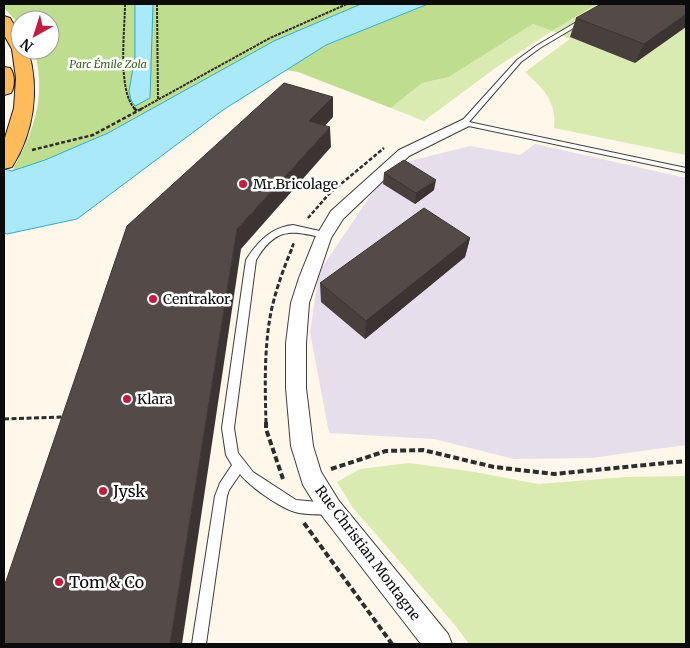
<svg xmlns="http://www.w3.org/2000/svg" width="690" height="648" viewBox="0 0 690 648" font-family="Merriweather,serif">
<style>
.industrial{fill:#e7deeb}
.green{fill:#d9ebb1}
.forest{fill:#bfdd8f}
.water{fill:#aae9fa;stroke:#2dadd5}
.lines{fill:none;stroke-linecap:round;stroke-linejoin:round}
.lane-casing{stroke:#3e3e3e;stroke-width:2}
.street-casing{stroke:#3e3e3e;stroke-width:2}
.primary-casing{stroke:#1c1c1c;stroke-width:2}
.path-far3{stroke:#2d2d2d;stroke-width:2;stroke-dasharray:3 1;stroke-linecap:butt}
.path-far2{stroke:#2d2d2d;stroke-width:2.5;stroke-dasharray:4 2;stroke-linecap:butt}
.path-far1{stroke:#2d2d2d;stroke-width:3;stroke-dasharray:5 2.5;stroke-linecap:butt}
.path{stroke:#2d2d2d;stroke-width:4;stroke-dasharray:6 3;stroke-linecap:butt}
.lane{fill:#fff;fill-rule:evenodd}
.street{fill:#fff;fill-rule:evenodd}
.primary{fill:#ffbb59;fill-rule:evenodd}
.wall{fill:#48403d}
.shaded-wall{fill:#3b3432}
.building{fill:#544a47;stroke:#3b3432}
.poi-dot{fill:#c21c3f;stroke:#fff;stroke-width:2}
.labels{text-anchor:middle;stroke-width:5;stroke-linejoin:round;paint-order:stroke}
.far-park-label{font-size:11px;font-style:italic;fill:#356519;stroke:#fff}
.poi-label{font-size:14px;fill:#0b0b0b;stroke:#fff;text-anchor:start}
.street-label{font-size:14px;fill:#0b0b0b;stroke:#fff}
.near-poi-label{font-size:16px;fill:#0b0b0b;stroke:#fff;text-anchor:start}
</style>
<rect width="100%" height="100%" fill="#fff7e9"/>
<!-- industrial -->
<path class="industrial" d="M535,144L686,178V445L591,458L514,459L434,439L329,433L310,332L319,272L377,186L410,161L470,146L520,155Z"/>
<!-- green -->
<path class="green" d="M597,4H686V155L554,128C557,102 543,88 525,72L570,39L552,31L494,69L424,121L391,108L422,83L449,77L533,24L552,31Z
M409,463L475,472L538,484L626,477L686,476V644H469L455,625L353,508L337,482L360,469Z"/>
<!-- forest -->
<path class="forest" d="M4,4H361L274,41L108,133L45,160L12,171C34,131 47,96 34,50H50V20H20V25L4,8Z
M428,4H597L552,31L533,24L449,77L422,83L391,108L298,72L286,70L326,45Z"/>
<!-- water -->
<path class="water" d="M135,4H153L150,98L135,106L131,100L129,91L135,57Z
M361,4H428L326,45L223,110L77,219L7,234L4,233V169L12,171L45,160L108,133L274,41Z"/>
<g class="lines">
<!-- lane casing -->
<g class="lane-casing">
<path id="lane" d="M585,17L587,18V20L540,48L521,62L469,122L686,168V172L464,125L460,123L517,60L536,46Z
M293,225L324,232L328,235L324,238C291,230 276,227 256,260L234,428L238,453L253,472L296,500L330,503L334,505L336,509L334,513L330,515C319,514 306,515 295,512C280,508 249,486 240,474L229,490L227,496L206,644H192L215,496L220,483L232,465L226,455L222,428L246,260C257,242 272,227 293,225Z"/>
</g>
<!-- street casing -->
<g class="street-casing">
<path id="street" d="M464,119L471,123L469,126L409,156L343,219L331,238L309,303L306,343V388L313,446L321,472L339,501L448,634L452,644H421L323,517L303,485L291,446L286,388V343L291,303L299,278L315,238L331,211L399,150Z"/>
</g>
<!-- primary casing -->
<g class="primary-casing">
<path id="primary" d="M4,16L10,18L20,35V50H28C40,89 34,133 12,167L4,169V141L14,108L16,78L12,49L4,35Z
M4,67L10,68C15,74 15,87 11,93L4,95Z"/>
</g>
<!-- path-far3 -->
<path class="path-far3" d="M125,4C125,29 117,91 135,109
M157,4L158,100
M141,109L270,38L347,4"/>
<!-- path-far2 -->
<path class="path-far2" d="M134,108L137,111
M32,150L93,135L143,108
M308,218L329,194L384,148
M292,247L294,243"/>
<!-- path-far1 -->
<path class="path-far1" d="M4,419L65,417
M266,423C265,386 264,348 271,312C276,289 284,267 293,246"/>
<!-- path -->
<path class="path" d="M266,422V429L283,479
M331,469L386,451L423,450L494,467L554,474L686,461
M304,523L392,644"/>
<!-- lane -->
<use href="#lane" class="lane"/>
<!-- street -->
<use href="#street" class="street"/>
<!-- primary -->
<use href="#primary" class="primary"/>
</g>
<!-- wall -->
<path class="wall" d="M686,4L635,63L570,37L576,18Z
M384,173L434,190L415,204L383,184Z
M470,238L465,257L365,339L321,302L320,283Z"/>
<!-- shaded-wall -->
<path class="shaded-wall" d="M686,14V27L635,63L644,44Z
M333,97V117L311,141L309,121Z
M330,127L331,147L241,249L182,644H170L237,229Z
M436,180L434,190L415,204L416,193Z
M470,238L465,257L365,339L366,321Z"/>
<!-- building -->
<path class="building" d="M601,4H686V14L644,44L576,18Z
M284,83L333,97L309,121L330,127L237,229L170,644H4V587L127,226Z
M404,160L436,180L416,193L384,173Z
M424,208L470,238L366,321L320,283Z"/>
<!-- markers -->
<g class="poi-dot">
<circle cx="243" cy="184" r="5"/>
<circle cx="153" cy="299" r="5"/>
<circle cx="127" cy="399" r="5"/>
<circle cx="103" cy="491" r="5"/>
<circle cx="59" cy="582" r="5"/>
</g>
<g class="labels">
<!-- far-park labels -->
<g class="far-park-label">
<text x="108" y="68">Parc Émile Zola</text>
</g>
<!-- poi labels -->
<g class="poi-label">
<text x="253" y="189">Mr.Bricolage</text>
<text x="163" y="304">Centrakor</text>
<text x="137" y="404">Klara</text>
</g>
<!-- street labels -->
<g class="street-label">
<text transform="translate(368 553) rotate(53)" y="5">Rue Christian Montagne</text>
</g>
<!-- near-poi labels -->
<g class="near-poi-label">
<text x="113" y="497">Jysk</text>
<text x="69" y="588">Tom &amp; Co</text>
</g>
</g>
<!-- border -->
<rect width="690" height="648" fill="none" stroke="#0b0b0b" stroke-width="10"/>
<!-- north arrow -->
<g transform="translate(35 35) rotate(219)"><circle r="24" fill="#ffffff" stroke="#9d9d9d"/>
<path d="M0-4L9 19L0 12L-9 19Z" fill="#c21c3f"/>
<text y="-8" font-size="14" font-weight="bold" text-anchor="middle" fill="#0b0b0b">N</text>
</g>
</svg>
